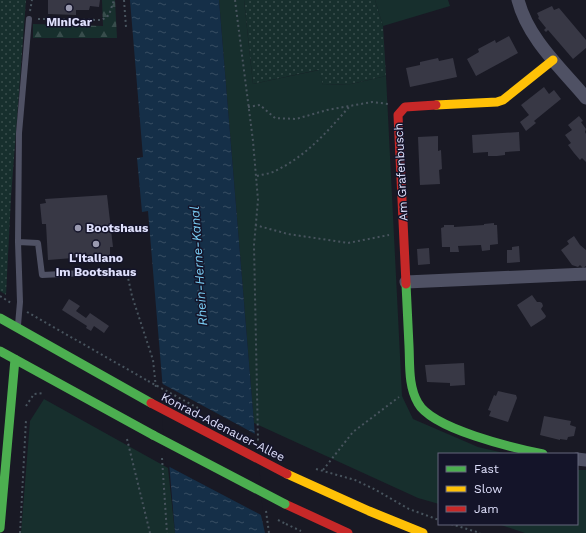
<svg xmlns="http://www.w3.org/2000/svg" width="586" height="533" viewBox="0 0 586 533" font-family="'Work Sans',sans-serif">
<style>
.grass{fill:url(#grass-dots)}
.forest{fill:url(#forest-firs)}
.park{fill:#172f2d}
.water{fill:url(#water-ripples)}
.pier{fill:#191924}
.building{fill:#383845}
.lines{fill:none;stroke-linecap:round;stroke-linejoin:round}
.path{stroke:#48545e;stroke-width:2;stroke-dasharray:2 3;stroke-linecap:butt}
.lane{stroke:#4f5164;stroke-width:6}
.street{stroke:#4f5164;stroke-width:13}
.fast{stroke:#4caf50;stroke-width:9}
.slow{stroke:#ffc107;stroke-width:9}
.jam{stroke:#c62828;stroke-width:9}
.path-bridge{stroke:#48545e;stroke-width:2;stroke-dasharray:2 3;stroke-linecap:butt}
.fast-bridge{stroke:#4caf50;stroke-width:9}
.jam-bridge{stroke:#c62828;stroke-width:9}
.poi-dot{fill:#9a9ab0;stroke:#141429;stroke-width:1.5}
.labels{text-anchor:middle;stroke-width:3;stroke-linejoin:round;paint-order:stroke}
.poi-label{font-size:12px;font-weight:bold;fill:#dfe0fc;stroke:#141429}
.street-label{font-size:12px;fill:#dfe0fc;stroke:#141429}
.water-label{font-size:13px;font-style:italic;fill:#78caf1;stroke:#141429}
</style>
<defs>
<pattern id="grass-dots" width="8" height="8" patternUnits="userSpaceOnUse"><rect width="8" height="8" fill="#172f2d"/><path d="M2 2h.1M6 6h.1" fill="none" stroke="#384d4c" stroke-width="1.8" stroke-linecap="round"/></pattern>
<pattern id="forest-firs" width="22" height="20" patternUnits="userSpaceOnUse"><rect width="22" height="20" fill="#172f2d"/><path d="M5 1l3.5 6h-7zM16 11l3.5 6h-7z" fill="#384d4c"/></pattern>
<pattern id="water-ripples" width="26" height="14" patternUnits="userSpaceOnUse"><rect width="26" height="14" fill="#152f48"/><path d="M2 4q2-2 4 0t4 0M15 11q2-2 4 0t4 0" fill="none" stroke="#374d63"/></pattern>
</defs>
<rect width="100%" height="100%" fill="#191924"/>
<!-- grass -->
<path class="grass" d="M0,0H26L11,197L6,295L0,291Z
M244,0H375L383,26L386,76L351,84L323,85L318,70L253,84Z"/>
<!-- forest -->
<path class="forest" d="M102,0H115L117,38H33V24L103,26Z"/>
<!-- park -->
<path class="park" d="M219,0H244L253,84L319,70L323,85L351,84L386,76L402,396L413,419L478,447L508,454H439V504L418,498L254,423Z
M375,0H448L450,6L383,26Z
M44,399L168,468L175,533H21L30,421Z
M577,470H586V533H525L498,524H577Z"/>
<!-- water -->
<path class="water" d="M130,0H219L254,423L260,511L265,533H175L148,211L142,212L137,158L143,157Z"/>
<!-- pier -->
<path class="pier" d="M159,382L257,435L263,516L166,465Z"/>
<!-- building -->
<path class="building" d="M48,0H100L99,7L90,6L89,10H76V15L48,14Z
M552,6L554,10L559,8L586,40V48L573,59L548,30L546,32L544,30L546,28L538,18L539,17L537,13Z
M509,36L518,53L476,76L467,59L479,52L478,49L495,40L496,43Z
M438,58L439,61L453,58L457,77L410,87L406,68L420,65V62Z
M544,87L549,94L554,90L561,99L534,121L536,123L526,131L520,122L529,115L521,105Z
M579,116L583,121L581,122L586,129L585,132L586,134V162L582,158L580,160L574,153L568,145L571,143L565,135L572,130L568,125Z
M519,132L520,151L505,152V155L497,156H488V152L473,153L472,135Z
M438,136V151L441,150L442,169L439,170L440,184L420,185L418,137Z
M107,195L113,247H110V255L48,260L46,224H42L40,204L46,203L45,199Z
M494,223V225H497L498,244L490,245V250L482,251L481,245L458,246L459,252H450V247H442L441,228L444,227V225H454V227L484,225V224Z
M574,236L580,245L586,250V266L583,268L580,265L578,267L572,265L561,250L569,244L567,241Z
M519,246L520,262L507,263V250H512V247Z
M429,248L430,264L418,265L417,249Z
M532,295L537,302H540L542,303L543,306L541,309L546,316L545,318L531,327L517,305Z
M69,299L80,306L76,311L86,318L90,313L109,326L104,333L94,326L91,331L86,328L87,326L62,310Z
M464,363L465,385L450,386V383L427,382L425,365Z
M498,391L516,395L517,398L508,422L489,416L491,411L488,410L494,395L496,396Z
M544,416L571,421L570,425L576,427L574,436L568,437L567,440L560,439V440L540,435Z"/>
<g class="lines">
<!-- path -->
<path class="path" d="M124,0L126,27
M235,0L253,141L258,200L254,245L258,441
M30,11L32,0
M38,19L102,20L109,15L114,0
M248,107L260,105L275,118L296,119L327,110L372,102L388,104
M257,176C263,174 271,174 277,170C306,156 328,131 349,107
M255,225L288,234L348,243L389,235
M113,273H127L132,296L153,360L156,388
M0,296L11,303
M27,312L148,381
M26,406L34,394L44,393
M127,439L150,533
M162,458L167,533
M316,469L355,480L374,489L409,509L439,520
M323,470L353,432L399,397
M266,511L269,533
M286,524L301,531
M451,524L480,533
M20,533L26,420"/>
<!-- lane -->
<path class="lane" d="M18,242L38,243L42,275L104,272
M18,325L20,302L18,242L19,133L29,19"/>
<!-- street -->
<path class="street" d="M518,0C528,39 561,68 586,98
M406,282L586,274
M577,459L586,460"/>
<!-- fast -->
<path class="fast" d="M406,284C407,305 408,325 409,346C410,364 408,386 418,403C432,429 514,448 543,454
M0,318L151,403
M0,351L153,435
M0,528L15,359"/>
<!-- slow -->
<path class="slow" d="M436,105L497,102L503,100L553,60
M287,474L369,511L423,533"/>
<!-- jam -->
<path class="jam" d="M406,284L398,115L405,107L436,105
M285,504L348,533"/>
<!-- path-bridge -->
<path class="path-bridge" d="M148,381L198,408
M278,520L286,524"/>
<!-- fast-bridge -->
<path class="fast-bridge" d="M153,435L285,504"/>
<!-- jam-bridge -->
<path class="jam-bridge" d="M151,403L287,474"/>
</g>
<!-- markers -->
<g class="poi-dot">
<circle cx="69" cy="8" r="4"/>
<circle cx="78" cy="228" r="4"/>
<circle cx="96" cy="244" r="4"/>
</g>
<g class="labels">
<!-- poi labels -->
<g class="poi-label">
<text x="69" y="26">MiniCar</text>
<text x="86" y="232" text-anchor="start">Bootshaus</text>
<text x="96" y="262">L'italiano<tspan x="96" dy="14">im Bootshaus</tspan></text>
</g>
<!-- street labels -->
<g class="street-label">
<text transform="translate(401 172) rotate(-93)" y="4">Am Grafenbusch</text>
<text transform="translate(223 427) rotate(27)" y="4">Konrad-Adenauer-Allee</text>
</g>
<!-- water labels -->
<g class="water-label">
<text transform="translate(198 266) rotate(-94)" y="5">Rhein-Herne-Kanal</text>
</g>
</g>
<!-- legend -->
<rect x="438" y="453" width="140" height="72" fill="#141429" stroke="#65667d"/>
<rect x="446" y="466" width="20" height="6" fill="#4caf50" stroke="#65667d"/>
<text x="474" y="473" font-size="12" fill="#dfe0fc">Fast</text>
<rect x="446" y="486" width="20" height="6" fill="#ffc107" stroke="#65667d"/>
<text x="474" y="493" font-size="12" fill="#dfe0fc">Slow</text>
<rect x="446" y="506" width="20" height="6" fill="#c62828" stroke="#65667d"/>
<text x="474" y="513" font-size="12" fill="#dfe0fc">Jam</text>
</svg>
